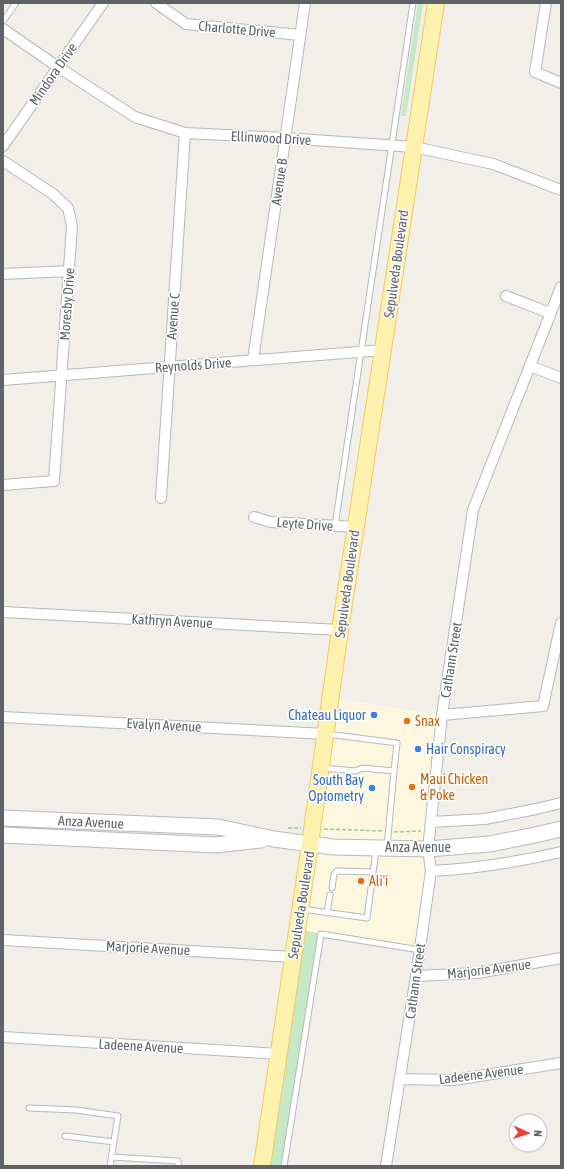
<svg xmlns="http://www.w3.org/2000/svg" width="564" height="1169" viewBox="0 0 564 1169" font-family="'Asap Condensed',sans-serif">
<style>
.commercial{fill:#fef7e0}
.green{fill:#c5e8c5}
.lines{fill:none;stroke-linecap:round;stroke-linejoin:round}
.lane-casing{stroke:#b5b8bc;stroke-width:7}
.street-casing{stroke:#b5b8bc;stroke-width:12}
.secondary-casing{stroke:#b6babf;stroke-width:17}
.primary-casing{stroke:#f2c960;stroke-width:18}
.path{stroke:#9cc7a9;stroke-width:1.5;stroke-dasharray:4 2;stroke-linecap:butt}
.lane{stroke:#fff;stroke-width:5}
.street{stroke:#fff;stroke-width:10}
.secondary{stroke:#fff;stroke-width:15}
.primary{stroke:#fff2af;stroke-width:16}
.shop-dot{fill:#3f7fe0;stroke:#fff;stroke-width:1.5}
.food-dot{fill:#e8710a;stroke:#fff;stroke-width:1.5}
.labels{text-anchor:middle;stroke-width:3;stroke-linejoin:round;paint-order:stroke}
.street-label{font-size:14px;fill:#5f6368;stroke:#fff}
.shop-label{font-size:14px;fill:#366cbe;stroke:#fff;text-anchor:end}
.food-label{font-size:14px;fill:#c56008;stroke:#fff;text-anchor:start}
</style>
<rect width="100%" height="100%" fill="#f1efe8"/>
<!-- commercial -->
<path class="commercial" d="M331,698L442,715L431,871L420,950L297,929Z"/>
<!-- green -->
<path class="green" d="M418,3H423L406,116H401Z
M297,929L321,934L284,1166H262Z"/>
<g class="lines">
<!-- lane casing -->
<g class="lane-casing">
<path id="lane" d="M3,21L16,3
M335,526L413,3
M327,734L397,743L394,771
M323,768L356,771L362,768L394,771L387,847
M332,888L334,874L337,871L373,872
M302,909L367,918L376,850
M327,913L330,895
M29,1108L76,1110L118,1116L110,1166
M65,1136L114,1142
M112,1157L178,1161L179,1166
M284,1166L321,934L420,950"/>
</g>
<!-- street casing -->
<g class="street-casing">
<path id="street" d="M156,3L186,24L300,35
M546,3L535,72L561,83
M3,29L58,67L135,117L185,133L285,138L414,147L493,164L561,190
M3,146L103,3
M3,161L53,194L68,208L72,226L54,481L3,485
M3,274L70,271
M506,296L550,313
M253,360L305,3
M530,366L561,378
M3,380L383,350
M161,498L185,133
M254,517L271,522L355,527
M3,612L340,630
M442,715L543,706L561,623
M3,717L326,734
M431,822L485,819L536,809L561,803
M431,871C475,869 518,862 561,852
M3,940L293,957
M416,976L478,973L561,958
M3,1037L279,1054
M400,1079L454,1080L561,1063
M386,1166L416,976L431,871L428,849L442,715L473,510L561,287"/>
</g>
<!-- secondary casing -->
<g class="secondary-casing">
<path id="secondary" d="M3,818L218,827L274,839L333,847L428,849L490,844L535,835L561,829
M3,835L216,845L261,840"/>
</g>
<!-- primary casing -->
<g class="primary-casing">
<path id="primary" d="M262,1166L310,844L340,630L436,3"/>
</g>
<!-- path -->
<path class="path" d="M288,828H301
M324,829L383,831
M394,832L421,831"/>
<!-- lane -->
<use href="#lane" class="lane"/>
<!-- street -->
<use href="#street" class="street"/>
<!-- secondary -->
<use href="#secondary" class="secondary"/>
<!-- primary -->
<use href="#primary" class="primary"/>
</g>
<!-- markers -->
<g class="shop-dot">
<circle cx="374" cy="715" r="4"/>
<circle cx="418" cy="749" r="4"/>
<circle cx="372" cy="788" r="4"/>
</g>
<g class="food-dot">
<circle cx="407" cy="721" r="4"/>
<circle cx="412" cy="787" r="4"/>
<circle cx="361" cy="881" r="4"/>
</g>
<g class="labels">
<!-- street labels -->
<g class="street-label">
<text transform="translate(237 29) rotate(5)" y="5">Charlotte Drive</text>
<text transform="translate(53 74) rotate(-55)" y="5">Mindora Drive</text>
<text transform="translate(271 138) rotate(3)" y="5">Ellinwood Drive</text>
<text transform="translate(279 182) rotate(-82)" y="5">Avenue B</text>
<text transform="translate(396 264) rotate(-82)" y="5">Sepulveda Boulevard</text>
<text transform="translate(67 304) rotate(-86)" y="5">Moresby Drive</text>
<text transform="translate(173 316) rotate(-86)" y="5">Avenue C</text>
<text transform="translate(193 365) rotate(-4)" y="5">Reynolds Drive</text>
<text transform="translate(305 524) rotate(4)" y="5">Leyte Drive</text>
<text transform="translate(347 584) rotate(-82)" y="5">Sepulveda Boulevard</text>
<text transform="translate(172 621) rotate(3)" y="5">Kathryn Avenue</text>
<text transform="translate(451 660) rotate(-81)" y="5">Cathann Street</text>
<text transform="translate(164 725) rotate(3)" y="5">Evalyn Avenue</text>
<text transform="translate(91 822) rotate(3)" y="5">Anza Avenue</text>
<text x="418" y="852">Anza Avenue</text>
<text transform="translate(301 905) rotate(-81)" y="5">Sepulveda Boulevard</text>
<text transform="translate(148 948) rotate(3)" y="5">Marjorie Avenue</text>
<text transform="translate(489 969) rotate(-7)" y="5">Marjorie Avenue</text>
<text transform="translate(415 981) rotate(-82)" y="5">Cathann Street</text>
<text transform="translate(141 1046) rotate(3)" y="5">Ladeene Avenue</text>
<text transform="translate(481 1074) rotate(-7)" y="5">Ladeene Avenue</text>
</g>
<!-- shop labels -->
<g class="shop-label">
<text x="366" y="720">Chateau Liquor</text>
<text x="426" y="754" text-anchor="start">Hair Conspiracy</text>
<text x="364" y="785">South Bay<tspan x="364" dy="16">Optometry</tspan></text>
</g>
<!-- food labels -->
<g class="food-label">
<text x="415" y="726">Snax</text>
<text x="420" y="784">Maui Chicken<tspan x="420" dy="16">&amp; Poke</tspan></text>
<text x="369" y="886">Ali'i</text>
</g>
</g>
<!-- border -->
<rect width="564" height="1169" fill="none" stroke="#5f6368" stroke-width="8"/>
<!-- north arrow -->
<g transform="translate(528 1133) rotate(93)"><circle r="19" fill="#ffffff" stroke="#bfc1c3"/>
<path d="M0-3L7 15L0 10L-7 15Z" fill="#ea4335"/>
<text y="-6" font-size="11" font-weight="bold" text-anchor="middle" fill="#5f6368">N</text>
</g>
</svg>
